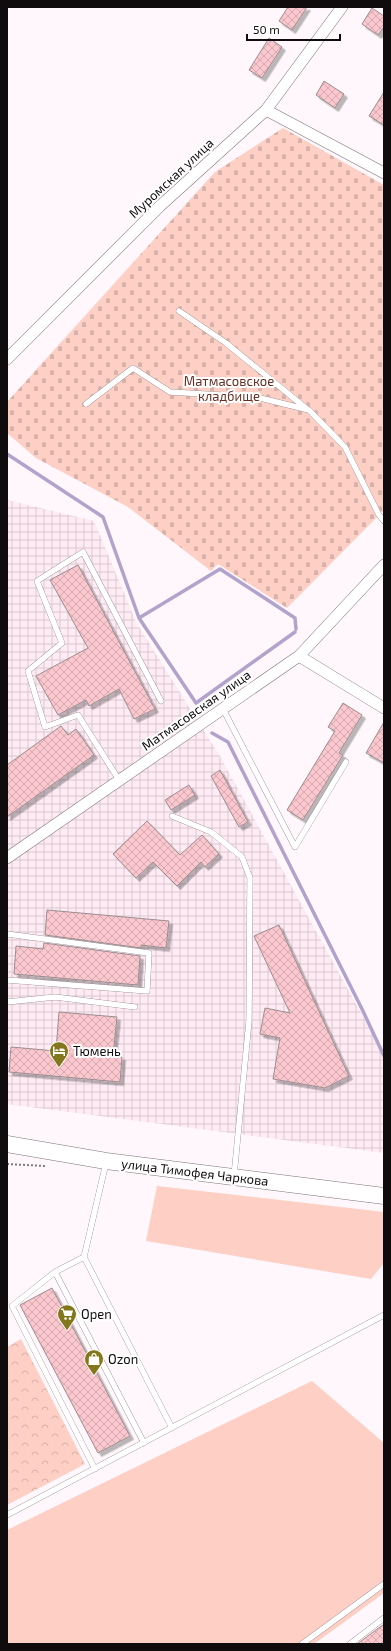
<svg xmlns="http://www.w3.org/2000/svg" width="391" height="1651" viewBox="0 0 391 1651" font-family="'Exo 2',sans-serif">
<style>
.industrial{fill:url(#industrial-grid)}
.green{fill:#fdcfc5}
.cemetery{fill:url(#cemetery-stones)}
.park{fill:url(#park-crowns)}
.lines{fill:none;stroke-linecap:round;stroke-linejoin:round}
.stream{stroke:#b1a3cb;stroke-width:3.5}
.building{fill:url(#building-cross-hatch);stroke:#9a8d8f;filter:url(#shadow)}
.lane-casing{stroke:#7e7378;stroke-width:6}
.street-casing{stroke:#7e7378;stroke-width:12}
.secondary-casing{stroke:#7e7378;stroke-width:17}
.path{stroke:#7e787b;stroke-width:2;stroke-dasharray:2 2;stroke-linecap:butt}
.lane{stroke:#fff;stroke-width:5.5}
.street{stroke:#fff;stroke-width:11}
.secondary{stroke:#fff;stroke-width:16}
.labels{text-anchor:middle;stroke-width:4;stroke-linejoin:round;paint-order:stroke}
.street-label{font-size:13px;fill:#100c0e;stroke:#fff}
.park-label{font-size:13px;fill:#692d21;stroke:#fff}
.poi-label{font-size:13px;fill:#100c0e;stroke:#fff;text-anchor:start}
</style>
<defs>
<pattern id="industrial-grid" width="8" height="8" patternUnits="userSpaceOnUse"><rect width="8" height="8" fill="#ffebf4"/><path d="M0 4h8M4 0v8" fill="none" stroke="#dac8d0"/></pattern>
<pattern id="cemetery-stones" width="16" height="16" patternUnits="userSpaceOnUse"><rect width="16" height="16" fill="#fdcfc5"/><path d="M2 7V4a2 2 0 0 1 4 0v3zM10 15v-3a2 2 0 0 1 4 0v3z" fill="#d8b1a8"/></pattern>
<pattern id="park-crowns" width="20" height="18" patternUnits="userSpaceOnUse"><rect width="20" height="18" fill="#fdcfc5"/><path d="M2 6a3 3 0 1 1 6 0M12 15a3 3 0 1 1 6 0" fill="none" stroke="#d8b1a8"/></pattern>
<pattern id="building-cross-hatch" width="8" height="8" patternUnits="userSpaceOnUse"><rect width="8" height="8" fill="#fbc7ce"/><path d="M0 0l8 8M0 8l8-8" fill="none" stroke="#d6aab0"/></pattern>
<filter id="shadow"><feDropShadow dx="3.5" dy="3.5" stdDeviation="0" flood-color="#0004"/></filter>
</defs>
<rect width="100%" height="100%" fill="#fff7fb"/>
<!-- industrial -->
<path class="industrial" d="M7,500L94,521L137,624L221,758L384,1055V1153L7,1104Z"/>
<!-- green -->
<path class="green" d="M157,1186L384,1212V1263L371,1279L146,1241Z
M312,1381L384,1443V1593L314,1644H7V1530Z"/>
<!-- cemetery -->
<path class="cemetery" d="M283,128L384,185V510L287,608L218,564L211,571L128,507L36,458L7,433V402L215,172Z"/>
<!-- park -->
<path class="park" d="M21,1339L85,1464L7,1505V1347Z"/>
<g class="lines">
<!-- stream -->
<path class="stream" d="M7,454L103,517L139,618L196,703L295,632
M139,618L220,569L295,618L296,629
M212,733L228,742L362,1009L384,1056"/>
</g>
<!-- building -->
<path class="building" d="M288,7H307L292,30L279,21Z
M372,8L384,16V27L378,35L362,24Z
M269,38L282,47L262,78L249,70Z
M324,81L344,94L335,108L316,95Z
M384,92V125L369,116Z
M78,565L155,709L134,719L119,689L89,706L86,700L58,715L36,676L88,648L50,580Z
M343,703L362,715L339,753L343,755L303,820L287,810L335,731L328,727Z
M384,722V763L366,753Z
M61,726L68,735L76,729L94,755L7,817V765Z
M220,770L248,822L239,827L211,776Z
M189,785L195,795L171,810L165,800Z
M147,821L180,855L202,835L219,854L205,867L201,862L177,886L153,862L136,878L113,854Z
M47,910L169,921L166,948L141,945V948L45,935Z
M279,925L349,1076L325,1088L273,1079L280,1038L260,1034L265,1008L290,1013L254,936Z
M44,943L140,956L138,985L14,974L16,946L43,949Z
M59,1012L117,1017L113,1056L122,1057L120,1082L9,1072L11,1047L56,1051Z
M52,1288L130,1436L98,1453L20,1305Z
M384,1624V1644H357Z"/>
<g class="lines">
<!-- lane casing -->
<g class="lane-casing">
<path id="lane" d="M179,311L226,343L307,409
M86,404L133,368L170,392L256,397L309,410L345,447L379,515L384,521
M223,709L295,847L346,762
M119,780L78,715L45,727L28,671L62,643L37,581L83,552L161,701
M172,816L211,832L242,857L250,878L249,1021L234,1176
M7,934L149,953L147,991L7,980
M7,1002L55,997L135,1007
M106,1163L84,1257L172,1428
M84,1257L55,1272L12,1306L95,1469
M55,1272L144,1443
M7,1515L384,1315
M302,1644L384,1584
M350,1644L384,1618"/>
</g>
<!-- street casing -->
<g class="street-casing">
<path id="street" d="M266,110L384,173
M7,359L160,206L266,110L342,7
M299,656L384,708
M7,858L299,656L384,565"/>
</g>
<!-- secondary casing -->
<g class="secondary-casing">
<path id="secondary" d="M7,1144L106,1161L384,1196"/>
</g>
<!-- path -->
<path class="path" d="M7,1164L45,1166"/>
<!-- lane -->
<use href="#lane" class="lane"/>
<!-- street -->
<use href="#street" class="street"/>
<!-- secondary -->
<use href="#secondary" class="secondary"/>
</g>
<!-- icons -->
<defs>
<g id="hotel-pin" transform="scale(1)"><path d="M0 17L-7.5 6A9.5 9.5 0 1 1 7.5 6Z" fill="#83771b" stroke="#fff"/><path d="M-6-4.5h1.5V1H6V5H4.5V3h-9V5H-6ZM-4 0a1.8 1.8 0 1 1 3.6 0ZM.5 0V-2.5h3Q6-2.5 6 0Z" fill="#fff"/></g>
<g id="supermarket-pin" transform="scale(1)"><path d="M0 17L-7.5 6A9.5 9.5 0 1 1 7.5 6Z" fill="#83771b" stroke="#fff"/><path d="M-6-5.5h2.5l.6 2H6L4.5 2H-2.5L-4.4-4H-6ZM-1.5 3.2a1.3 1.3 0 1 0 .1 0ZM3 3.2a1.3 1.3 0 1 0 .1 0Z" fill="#fff"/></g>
<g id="shop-pin" transform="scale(1)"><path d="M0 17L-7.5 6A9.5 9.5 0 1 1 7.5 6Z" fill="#83771b" stroke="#fff"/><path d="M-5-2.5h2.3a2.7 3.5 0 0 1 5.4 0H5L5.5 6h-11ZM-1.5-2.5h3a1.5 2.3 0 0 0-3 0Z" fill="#fff"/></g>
</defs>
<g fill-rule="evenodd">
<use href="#hotel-pin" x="59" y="1051"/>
<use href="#supermarket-pin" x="67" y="1314"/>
<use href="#shop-pin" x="94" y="1359"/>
</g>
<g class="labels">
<!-- street labels -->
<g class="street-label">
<text transform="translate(171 178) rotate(-43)" y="5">Муромская улица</text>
<text transform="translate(196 710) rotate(-35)" y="5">Матмасовская улица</text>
<text transform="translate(195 1172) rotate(7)" y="5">улица Тимофея Чаркова</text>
</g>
<!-- park labels -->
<g class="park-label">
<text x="229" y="386">Матмасовское<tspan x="229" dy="15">кладбище</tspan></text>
</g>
<!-- poi labels -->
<g class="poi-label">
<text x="73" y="1056">Тюмень</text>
<text x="81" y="1319">Open</text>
<text x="108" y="1364">Ozon</text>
</g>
</g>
<!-- border -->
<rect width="391" height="1651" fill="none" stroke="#100c0e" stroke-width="16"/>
<!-- scale -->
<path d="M247 34v6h93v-6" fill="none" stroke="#100c0e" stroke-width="2"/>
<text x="253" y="34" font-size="12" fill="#100c0e" stroke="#ffffff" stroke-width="3" paint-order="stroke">50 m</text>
</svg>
